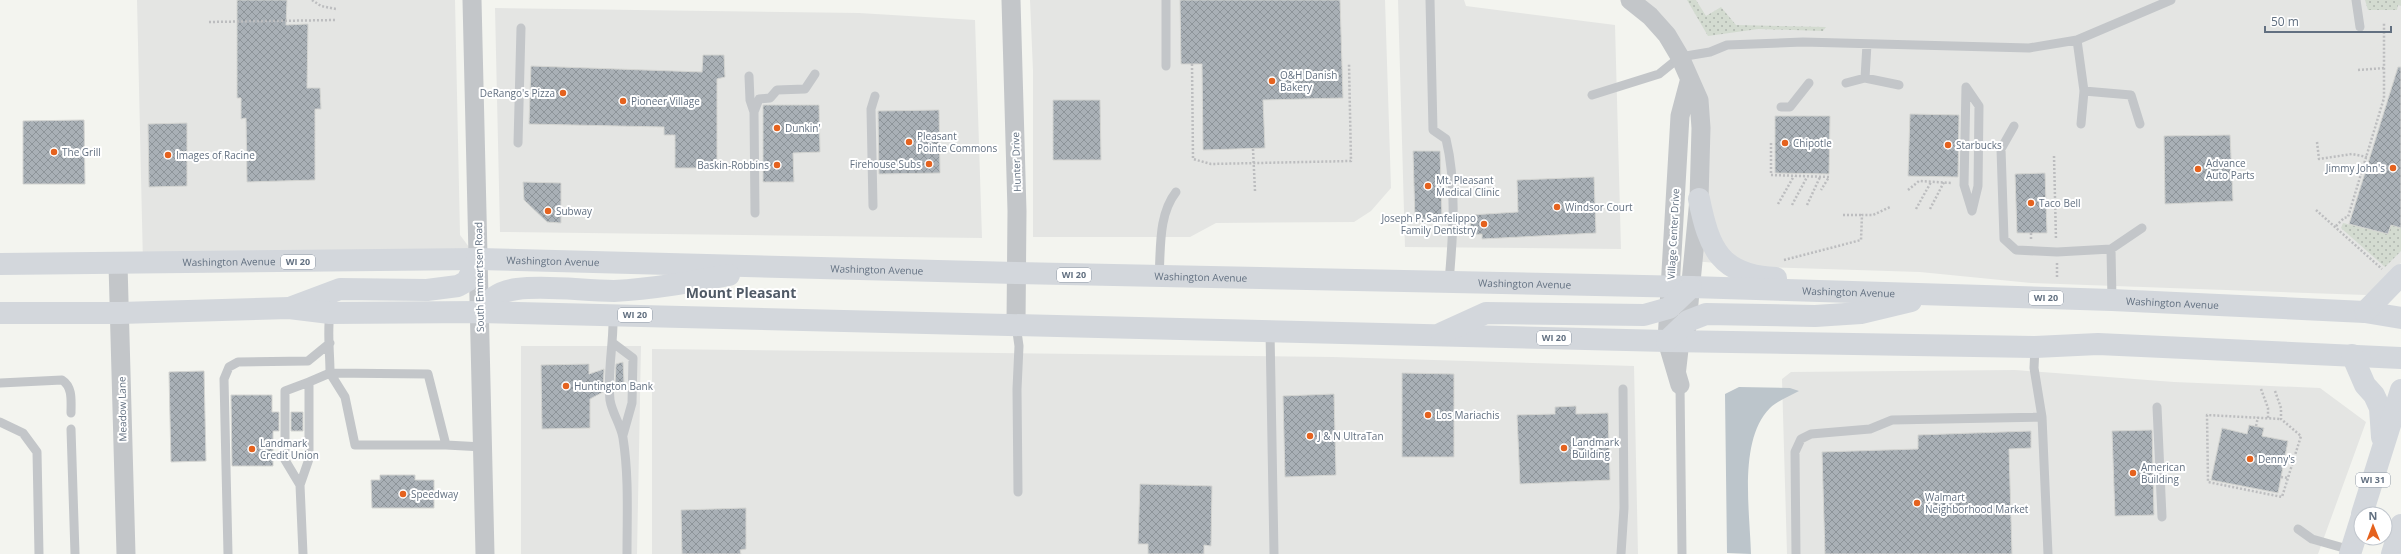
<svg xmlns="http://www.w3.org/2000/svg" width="2401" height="554" viewBox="0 0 2401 554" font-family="'Open Sans',sans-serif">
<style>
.built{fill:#e4e5e3}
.grass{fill:url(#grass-dots)}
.water{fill:#bcc5cb}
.building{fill:url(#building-cross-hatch);stroke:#d4d5d2}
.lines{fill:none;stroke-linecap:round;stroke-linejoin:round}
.path{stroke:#bcbdbf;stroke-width:2.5;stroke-dasharray:2 2;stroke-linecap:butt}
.service{stroke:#c3c6c9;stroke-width:9}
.minor{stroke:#c3c6c9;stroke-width:19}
.primary{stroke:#d3d7dc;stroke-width:22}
.poi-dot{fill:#e5621e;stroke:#fff;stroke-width:1.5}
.labels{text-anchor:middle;stroke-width:4;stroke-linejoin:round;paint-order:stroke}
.shield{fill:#fff;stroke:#919ba7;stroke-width:1}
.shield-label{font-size:9px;font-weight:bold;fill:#627081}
.poi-label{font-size:10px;fill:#627081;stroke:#fff;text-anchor:start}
.street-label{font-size:10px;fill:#627081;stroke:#fff}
.district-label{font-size:14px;font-weight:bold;fill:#505a66;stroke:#fff}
</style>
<defs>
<pattern id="grass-dots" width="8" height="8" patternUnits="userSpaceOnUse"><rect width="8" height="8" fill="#d3dbd0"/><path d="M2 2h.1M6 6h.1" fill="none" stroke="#afb6ae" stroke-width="1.8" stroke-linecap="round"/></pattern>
<pattern id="building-cross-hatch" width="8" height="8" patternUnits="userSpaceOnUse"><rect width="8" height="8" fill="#a9b0b6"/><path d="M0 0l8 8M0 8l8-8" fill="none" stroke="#8d9499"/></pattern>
</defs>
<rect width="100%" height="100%" fill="#f3f4ef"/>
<!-- built -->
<path class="built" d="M137,0H455L460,235L478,259L143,264Z
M1030,0H1385L1391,188L1371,211L1354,222L1216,223L1190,237H1033V71Z
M1398,0H1464L1466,6L1615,25L1621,249L1405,247Z
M1630,0H2401V263L2381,287L2366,295L2031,283L1920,272L1762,267L1693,261L1699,199L1689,82Z
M495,8L859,13L975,20L982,238L500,232Z
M521,346H641L637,554H521Z
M652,349L1333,357L1634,366L1638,554H652Z
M2015,370L2174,382L2320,388L2366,422L2318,554H1787L1782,379L1791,372Z"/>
<!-- grass -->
<path class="grass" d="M1687,0H1696L1706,16L1721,7L1736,25L1826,27L1823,31L1758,29L1708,36Z
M2365,0H2401V6L2398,5L2397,10H2368Z
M2343,223L2388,234L2391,225L2401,227V251L2385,267L2341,228Z"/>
<!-- water -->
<path class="water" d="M1739,387L1790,388L1799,391C1790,396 1777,401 1770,408C1738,440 1750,512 1751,554L1727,553L1725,394Z"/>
<!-- building -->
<path class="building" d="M237,0H287L286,25L308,24L307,88H320L321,109H315V180L247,182L246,118L241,119V98H237Z
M1180,0H1340L1343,98L1263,100L1265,148L1203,150L1202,64H1181Z
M703,55H724L725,77L717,79V168H675V135H664V127L529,124L531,66L702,72Z
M2398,67H2401V228L2391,225L2388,234L2349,224Z
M1053,100H1100L1101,160H1053Z
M763,105H819L820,152L793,153L794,182H763Z
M939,110L940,173L879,174L878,111Z
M1910,114L1959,115L1958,177L1908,176Z
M1775,116H1830L1829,174L1775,173Z
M84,120L85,184H23V121Z
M187,123V186L149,187L148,124Z
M2230,135L2233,201L2165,204L2164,136Z
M1413,151H1440L1442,220L1415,221Z
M2045,173L2047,233H2017L2015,174Z
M1594,177L1596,233L1482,239V234L1471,235L1470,215L1518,212L1517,180Z
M523,182L561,183V223L547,222L524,200Z
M623,362L624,382L615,386L616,364Z
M589,364V374L604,369L603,392L590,399V428L542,429L541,365Z
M204,371L206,461L171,462L169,372Z
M1402,373L1454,374V457H1402Z
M1334,394L1336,475L1285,477L1283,396Z
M231,395H272V412H279V431H273V466H232Z
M1576,406V414L1608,413L1610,480L1520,484L1517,415L1555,414V407Z
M291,412H303V431H291Z
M2249,425L2264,428L2262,436L2288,441L2278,493L2211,480L2222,428L2247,434Z
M2152,430L2154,515L2115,516L2112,431Z
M2031,431V448L2009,449L2012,554H1825L1822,452L1918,449V435Z
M380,475H415V480H434V508H372L371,480H380Z
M1140,484L1212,486L1211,546L1204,545V554H1148V544H1138Z
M746,508V549L740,550L741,554H682L681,510Z"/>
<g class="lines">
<!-- path -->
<path class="path" d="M312,0L321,6L336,9
M209,22L335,20
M1192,64L1193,159L1211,164L1351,161L1349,63
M2358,70L2385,68
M2317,142L2319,159L2352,154L2367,157
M1771,143V175L1829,177L1821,190
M1253,149L1255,191
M2054,156L2056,240
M1908,190L1919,181L1952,183
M1778,204L1794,176
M1792,205L1807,177
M1807,205L1820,177
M1916,209L1931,182
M1930,209L1944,182
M2316,210L2382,269
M1843,215H1862
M2336,226L2344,218L2348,217L2384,98V23
M2031,239V233
M1784,260L1861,240L1862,215H1873L1890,207
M2057,263V278
M2261,389L2268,408V418
M2275,391L2281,408V419L2301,436L2282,497L2208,482L2207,415L2281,419
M2256,426L2258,417
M2281,477L2288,478"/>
<!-- service -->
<path class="service" d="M1166,0V66
M1430,0L1433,130L1446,139C1457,184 1453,236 1449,282
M2356,0L2360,27
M2077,40L2084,91L2081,124
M749,76L750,100L754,112
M1865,78L1867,44
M1846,83L1865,78L1899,85
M1966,87L1979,106L1978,186L1972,211
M1966,87L1964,185L1972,211
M2084,91L2131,95L2140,124
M1592,95L1659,74L1680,57L1710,52L1727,45L1803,42L2029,48L2077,40L2171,0
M1781,107H1790L1809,83
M2014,126L2001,149L2004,239L2016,250L2057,252L2111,249L2142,228
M518,143L521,28
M873,206L871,109L875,96
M755,213L754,112L759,99L770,98L777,90L805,89L815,74
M2111,249L2112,300
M1159,276C1161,249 1158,215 1176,192
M330,313C327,333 330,352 330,373L428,374L446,445L483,447
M613,315C614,343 607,371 610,400C612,413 621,425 623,438C629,476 627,515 627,554
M1016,325L1019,346L1017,389L1018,492
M1270,331L1274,554
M613,343L633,358L632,403L623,435
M2035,347L2034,368L2042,417L2048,554
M0,383L62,380C73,387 71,401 71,413
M2157,407L2162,517
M0,422L23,433L37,452L39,554
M71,429L75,554
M300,485L285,460V391L309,382
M2298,529L2312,539L2351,550
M228,554L224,379L229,367L238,362L308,361L330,343
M303,554L300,485L309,459V382L330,373L345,397L355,445H446
M1621,554L1624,508L1623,389
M1682,554L1680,385L1685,341
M1796,554L1795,452L1801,439L1811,434L1870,429L1892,420L2042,417"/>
<!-- minor -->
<path class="minor" d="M472,0L485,554
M1011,0L1017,211L1016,324
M1630,0L1650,16L1667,35L1680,57L1699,100L1701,128L1699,199L1686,334
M118,264L126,554
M1680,385L1667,341L1680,116L1689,82"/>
<!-- primary -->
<g class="primary">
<path d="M1699,199C1709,248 1720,276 1776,278"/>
<path id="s1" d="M0,264L478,259L1016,273L1691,287L2112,300L2365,312L2401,318"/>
<path d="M292,307L340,289L427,290L458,286L467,281L478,259"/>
<path d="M480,312C489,298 500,291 517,289C549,285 583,291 614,291C653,289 691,282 729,275"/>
<path d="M2365,312L2401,275"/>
<path d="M0,313H120L289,308L330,313L480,312L1667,341L2035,347L2098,344L2401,358"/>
<path d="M1442,333L1486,313L1644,315L1669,308L1691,287"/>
<path d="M1667,341L1688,321L1706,314L1815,316L1861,313L1911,301"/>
<path d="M2352,355L2365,385L2374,395L2380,408L2382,437"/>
<path d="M2362,514L2401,390"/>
<path d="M2350,554L2361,519"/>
<path d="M2392,554L2401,525"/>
</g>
</g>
<!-- markers -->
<g class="poi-dot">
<circle cx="1272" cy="81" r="4"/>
<circle cx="563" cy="93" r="4"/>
<circle cx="623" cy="101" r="4"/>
<circle cx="777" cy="128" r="4"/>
<circle cx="909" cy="142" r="4"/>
<circle cx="1785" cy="143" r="4"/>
<circle cx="1948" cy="145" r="4"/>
<circle cx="54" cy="152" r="4"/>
<circle cx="168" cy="155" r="4"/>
<circle cx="929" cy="164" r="4"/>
<circle cx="777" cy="165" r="4"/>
<circle cx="2393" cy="168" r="4"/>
<circle cx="2198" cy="169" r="4"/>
<circle cx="1428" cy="186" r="4"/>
<circle cx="2031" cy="203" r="4"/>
<circle cx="1557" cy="207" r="4"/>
<circle cx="548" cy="211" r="4"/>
<circle cx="1484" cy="224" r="4"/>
<circle cx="566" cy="386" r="4"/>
<circle cx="1428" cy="415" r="4"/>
<circle cx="1310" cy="436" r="4"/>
<circle cx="1564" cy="448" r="4"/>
<circle cx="252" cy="449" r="4"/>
<circle cx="2250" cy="459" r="4"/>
<circle cx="2133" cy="473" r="4"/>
<circle cx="403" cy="494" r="4"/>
<circle cx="1917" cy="503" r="4"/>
</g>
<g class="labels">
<!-- shield labels -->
<g class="shield">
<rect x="281" y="255" width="34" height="14" rx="3"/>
<rect x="1057" y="268" width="34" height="14" rx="3"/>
<rect x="2029" y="291" width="34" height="14" rx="3"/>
<rect x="618" y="308" width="34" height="14" rx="3"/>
<rect x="1537" y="331" width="34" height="14" rx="3"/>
<rect x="2356" y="473" width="34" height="14" rx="3"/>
</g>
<g class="shield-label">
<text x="298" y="265">WI 20</text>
<text x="1074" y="278">WI 20</text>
<text x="2046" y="301">WI 20</text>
<text x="635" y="318">WI 20</text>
<text x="1554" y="341">WI 20</text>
<text x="2373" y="483">WI 31</text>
</g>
<!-- poi labels -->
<g class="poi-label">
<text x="1280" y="79">O&amp;H Danish<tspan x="1280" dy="12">Bakery</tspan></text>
<text x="555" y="97" text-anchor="end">DeRango's Pizza</text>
<text x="631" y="105">Pioneer Village</text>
<text x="785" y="132">Dunkin'</text>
<text x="917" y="140">Pleasant<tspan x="917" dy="12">Pointe Commons</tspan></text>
<text x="1793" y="147">Chipotle</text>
<text x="1956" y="149">Starbucks</text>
<text x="62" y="156">The Grill</text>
<text x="176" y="159">Images of Racine</text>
<text x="2206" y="167">Advance<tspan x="2206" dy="12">Auto Parts</tspan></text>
<text x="921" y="168" text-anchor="end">Firehouse Subs</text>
<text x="769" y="169" text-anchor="end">Baskin-Robbins</text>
<text x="2385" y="172" text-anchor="end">Jimmy John's</text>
<text x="1436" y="184">Mt. Pleasant<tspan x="1436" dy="12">Medical Clinic</tspan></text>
<text x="2039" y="207">Taco Bell</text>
<text x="1565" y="211">Windsor Court</text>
<text x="556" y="215">Subway</text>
<text x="1476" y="222" text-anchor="end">Joseph P. Sanfelippo<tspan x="1476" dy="12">Family Dentistry</tspan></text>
<text x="574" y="390">Huntington Bank</text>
<text x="1436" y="419">Los Mariachis</text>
<text x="1318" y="440">J &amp; N UltraTan</text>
<text x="1572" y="446">Landmark<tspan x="1572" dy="12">Building</tspan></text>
<text x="260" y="447">Landmark<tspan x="260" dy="12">Credit Union</tspan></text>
<text x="2258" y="463">Denny's</text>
<text x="2141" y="471">American<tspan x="2141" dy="12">Building</tspan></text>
<text x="411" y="498">Speedway</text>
<text x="1925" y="501">Walmart<tspan x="1925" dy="12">Neighborhood Market</tspan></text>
</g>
<!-- street labels -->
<g class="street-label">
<text transform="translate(1016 162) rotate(-92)" y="4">Hunter Drive</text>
<text transform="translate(1673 234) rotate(-87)" y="4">Village Center Drive</text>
<text dy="4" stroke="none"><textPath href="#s1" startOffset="553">Washington Avenue</textPath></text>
<text dy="4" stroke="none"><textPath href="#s1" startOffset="229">Washington Avenue</textPath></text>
<text dy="4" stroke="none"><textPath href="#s1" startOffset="877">Washington Avenue</textPath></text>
<text transform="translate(479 277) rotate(-91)" y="4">South Emmertsen Road</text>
<text dy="4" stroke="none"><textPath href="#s1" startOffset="1201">Washington Avenue</textPath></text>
<text dy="4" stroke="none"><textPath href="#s1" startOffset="1525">Washington Avenue</textPath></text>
<text dy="4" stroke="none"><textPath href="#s1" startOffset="1849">Washington Avenue</textPath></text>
<text dy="4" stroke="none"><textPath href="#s1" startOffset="2173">Washington Avenue</textPath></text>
<text transform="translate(122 409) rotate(-91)" y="4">Meadow Lane</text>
</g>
<!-- district labels -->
<g class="district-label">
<text x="741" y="298">Mount Pleasant</text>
</g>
</g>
<!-- north arrow -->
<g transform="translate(2373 526) rotate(359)"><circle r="19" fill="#ffffff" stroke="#c0c6cd"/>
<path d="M0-3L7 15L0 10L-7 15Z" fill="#e5621e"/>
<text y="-6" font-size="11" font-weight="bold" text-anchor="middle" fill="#627081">N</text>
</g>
<!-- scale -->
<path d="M2265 26v6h126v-6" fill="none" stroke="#627081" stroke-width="2"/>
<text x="2271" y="26" font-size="12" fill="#627081" stroke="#ffffff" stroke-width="3" paint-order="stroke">50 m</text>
</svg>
